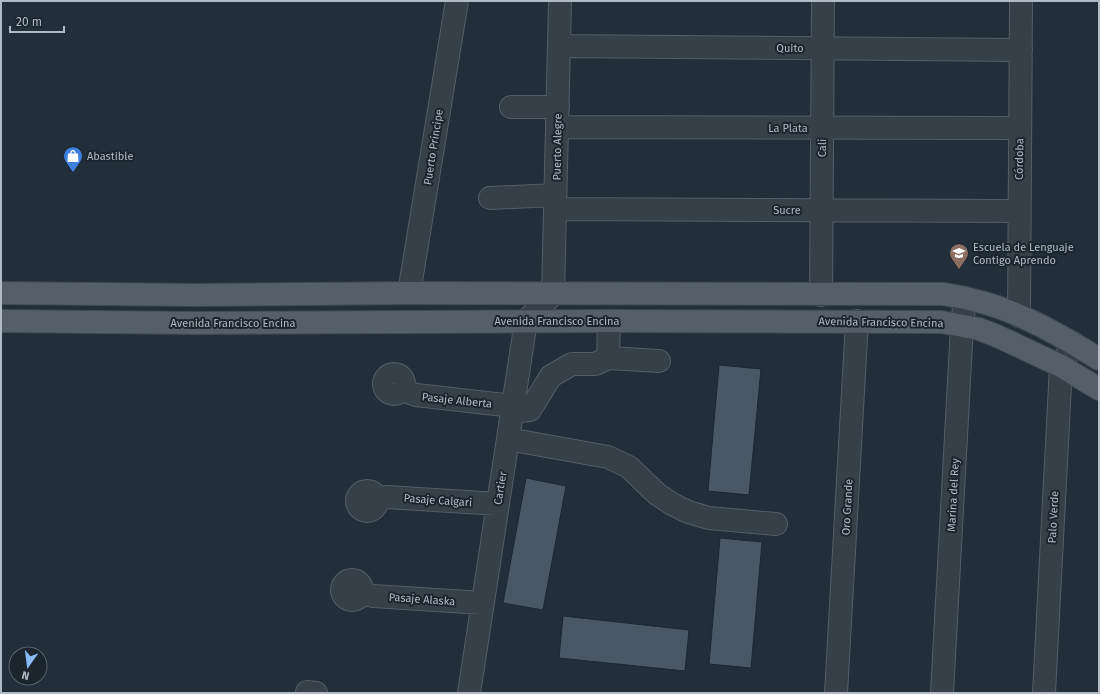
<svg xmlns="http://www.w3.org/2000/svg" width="1100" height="694" viewBox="0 0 1100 694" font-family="'Fira Sans',sans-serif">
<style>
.building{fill:#4a5865;stroke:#1d2730}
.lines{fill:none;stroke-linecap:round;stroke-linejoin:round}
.minor-casing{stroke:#545e67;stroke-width:24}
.major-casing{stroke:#3f4952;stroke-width:24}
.minor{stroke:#364049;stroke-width:22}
.major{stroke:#545f69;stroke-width:22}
.labels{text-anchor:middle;stroke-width:4;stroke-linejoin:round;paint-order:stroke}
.street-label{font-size:11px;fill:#b1bbc5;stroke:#1b252e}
.poi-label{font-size:11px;fill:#b1bbc5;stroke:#1b252e;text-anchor:start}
</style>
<rect width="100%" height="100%" fill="#222e39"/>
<!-- building -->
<path class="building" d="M719,365L761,369L749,495L708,491Z
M526,478L566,486L543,610L503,603Z
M720,538L762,542L751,668L709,664Z
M563,616L689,630L685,671L559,658Z"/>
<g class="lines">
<!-- minor casing -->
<g class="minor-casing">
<path id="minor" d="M559,46L1021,50
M511,107H558
M557,127L1020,128
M490,198L555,195
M555,209L1018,211
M409,293L457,1
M821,295L823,1
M1019,316L1021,1
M609,321L608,358L659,361
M384 384a10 10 0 1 1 20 0a10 10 0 1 1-20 0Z
M403,390L416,395L513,406L521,411L530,410L551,376L572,364H595L608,358
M508,439L608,457L629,467L657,494L672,504L688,512L709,518L776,524
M357 501a10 10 0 1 1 20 0a10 10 0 1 1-20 0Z
M377,498L387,497L498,504
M342 590a10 10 0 1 1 20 0a10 10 0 1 1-20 0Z
M362,592L373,596L483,603
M307,692L316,693
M469,693L526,321L553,294L560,1
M836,693L857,321
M942,693L962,326L965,298
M1044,693L1061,366L1073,343"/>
</g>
<!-- major casing -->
<g class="major-casing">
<path id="major" d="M1,293L195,295L409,293L943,294C957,296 971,299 985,303C1024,314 1065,338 1099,359
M1,321L194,323L609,321L942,322L979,329L997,336L1061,366L1099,389"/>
</g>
<!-- minor -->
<use href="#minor" class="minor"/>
<!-- major -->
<use href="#major" class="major"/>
</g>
<!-- icons -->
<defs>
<g id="shop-pin" transform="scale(1)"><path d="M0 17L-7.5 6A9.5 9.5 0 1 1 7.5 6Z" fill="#3f7fe0" stroke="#1b252e"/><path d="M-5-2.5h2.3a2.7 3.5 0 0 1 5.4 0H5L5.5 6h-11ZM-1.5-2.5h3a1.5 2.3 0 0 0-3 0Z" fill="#fff"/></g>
<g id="school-pin" transform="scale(1)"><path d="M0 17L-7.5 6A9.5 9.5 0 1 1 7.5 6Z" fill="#8d6e63" stroke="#1b252e"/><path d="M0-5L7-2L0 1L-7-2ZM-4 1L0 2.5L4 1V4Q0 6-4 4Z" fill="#fff"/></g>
</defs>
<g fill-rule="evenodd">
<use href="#shop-pin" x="73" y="156"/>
<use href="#school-pin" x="959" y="253"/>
</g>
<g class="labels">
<!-- street labels -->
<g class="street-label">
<text x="790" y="52">Quito</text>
<text x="788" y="132">La Plata</text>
<text transform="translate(433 147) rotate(-81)" y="4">Puerto Príncipe</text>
<text transform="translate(557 147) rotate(-89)" y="4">Puerto Alegre</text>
<text transform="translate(822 148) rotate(-89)" y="4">Cali</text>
<text transform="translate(1019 159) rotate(-89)" y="4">Córdoba</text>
<text x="787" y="214">Sucre</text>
<text x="557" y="325">Avenida Francisco Encina</text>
<text transform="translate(881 322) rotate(1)" y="4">Avenida Francisco Encina</text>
<text x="233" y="327">Avenida Francisco Encina</text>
<text transform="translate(457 400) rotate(6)" y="4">Pasaje Alberta</text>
<text transform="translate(500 488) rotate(-81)" y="4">Cartier</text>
<text transform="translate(953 495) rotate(-87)" y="4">Marina del Rey</text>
<text transform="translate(438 500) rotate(4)" y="4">Pasaje Calgari</text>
<text transform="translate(847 507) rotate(-87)" y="4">Oro Grande</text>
<text transform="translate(1053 517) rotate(-87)" y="4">Palo Verde</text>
<text transform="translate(422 599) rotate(4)" y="4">Pasaje Alaska</text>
</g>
<!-- poi labels -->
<g class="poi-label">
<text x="87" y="160">Abastible</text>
<text x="973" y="251">Escuela de Lenguaje<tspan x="973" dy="13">Contigo Aprendo</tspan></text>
</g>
</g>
<!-- border -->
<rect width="1100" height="694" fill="none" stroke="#b1bbc5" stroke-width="4"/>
<!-- north arrow -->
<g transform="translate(28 666) rotate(194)"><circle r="19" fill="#1b252e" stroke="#57616a"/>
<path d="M0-3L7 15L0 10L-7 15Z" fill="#87bbf4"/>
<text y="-6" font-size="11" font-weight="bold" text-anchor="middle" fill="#b1bbc5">N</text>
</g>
<!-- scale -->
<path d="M10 26v6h54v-6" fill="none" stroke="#b1bbc5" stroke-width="2"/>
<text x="16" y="26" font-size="12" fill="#b1bbc5" stroke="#1b252e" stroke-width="3" paint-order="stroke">20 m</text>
</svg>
